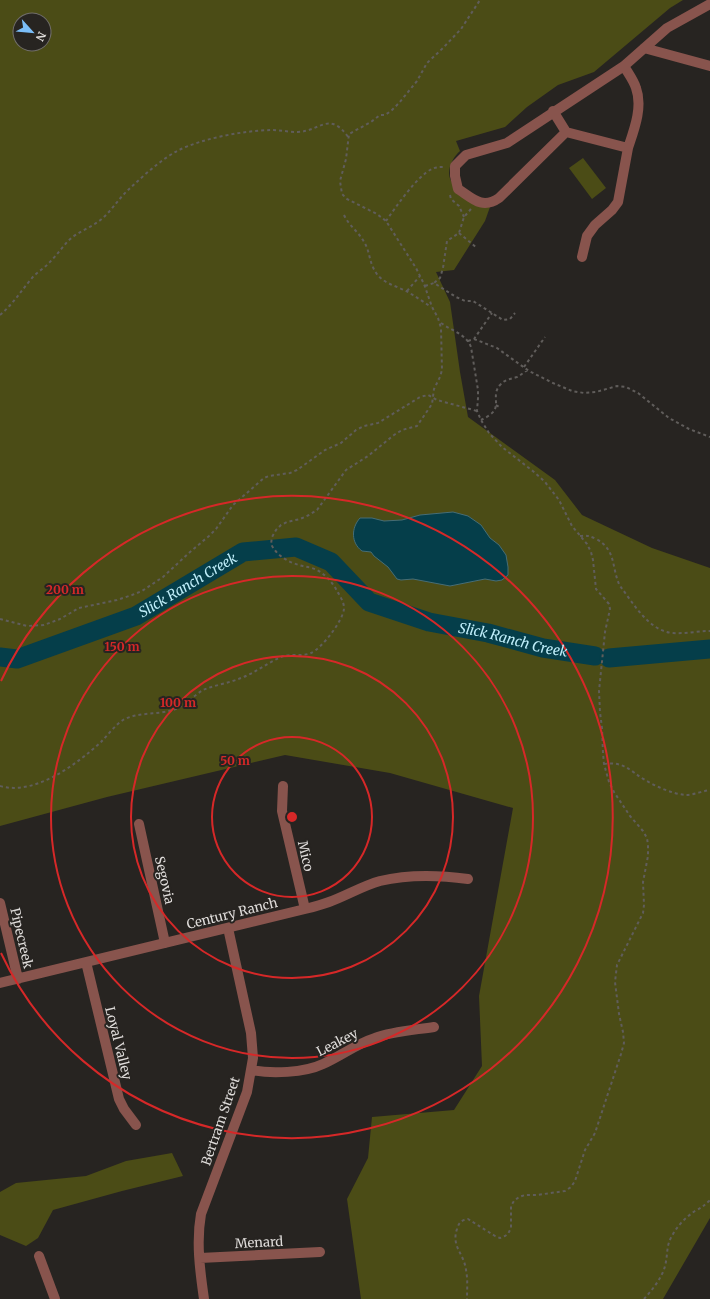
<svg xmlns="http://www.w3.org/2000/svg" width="710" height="1299" viewBox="0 0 710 1299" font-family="Merriweather,serif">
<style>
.green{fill:#4b4c16;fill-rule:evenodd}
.water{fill:#053e4a;stroke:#466d75}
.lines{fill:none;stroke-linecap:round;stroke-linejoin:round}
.river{stroke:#053e4a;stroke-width:19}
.path{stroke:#605d5b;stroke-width:2;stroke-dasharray:3 3;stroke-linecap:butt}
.minor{stroke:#88544d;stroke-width:10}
.ring{fill:none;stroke:#d62828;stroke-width:2}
.labels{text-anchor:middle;stroke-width:4;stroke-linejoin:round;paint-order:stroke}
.street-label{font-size:13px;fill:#dfdcda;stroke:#272421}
.water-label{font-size:14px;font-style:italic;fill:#beedf9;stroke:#272421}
.centre{fill:#d62828;stroke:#272421;stroke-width:2}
.ring-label{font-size:12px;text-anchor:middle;font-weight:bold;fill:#d62828;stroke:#272421;stroke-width:4;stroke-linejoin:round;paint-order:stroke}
</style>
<rect width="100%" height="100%" fill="#272421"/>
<!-- green -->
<path class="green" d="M0,0H683L670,8L594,72L558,85L527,107L505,127L456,141L460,151C451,159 444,175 454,185C457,188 462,190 465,192C473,197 481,202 490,207L485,221L454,270L436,272L450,302L460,372L468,417L555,480L582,515L652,548L710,568V1218L663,1299H361L347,1199L368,1158L372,1117L454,1110L482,1066L479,996L513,808L390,773L285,755L107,797L0,826ZM20,20H44V44H20Z
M583,158L606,188L592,199L569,168Z
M172,1153L183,1176L122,1191L53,1210L38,1238L26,1246L0,1235V1192L16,1183L86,1176L126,1161Z"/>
<!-- water -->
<path class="water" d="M453,512L468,516L481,525L490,538L499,545L506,555L508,567V575L502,580L496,581L485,579L450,586L413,579L401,580L397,579L388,567L374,556L371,552L362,551C351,543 351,528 360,518H372L384,521L402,520L420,515Z"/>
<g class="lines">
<!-- river -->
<g class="river">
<path id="s1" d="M0,657L17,659L136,616L243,552L296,547L331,562L369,602L429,622L488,633L543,648L595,656"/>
<path d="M609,658L710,649"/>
</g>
<!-- path -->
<path class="path" d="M450,195L451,199L459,206L464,217
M471,209L464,217L459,233L447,241L443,268L440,278L434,283L456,297L465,301H473L503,320L510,319L515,313
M344,215C349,226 359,232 364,242C370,251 369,262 375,271C381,283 397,286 408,292C416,297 424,302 431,307
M386,221C395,208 418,175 432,169C436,167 440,167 445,167
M459,233L477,248
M425,286L434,283
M407,291L420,276
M0,315C13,304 21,291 32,278C36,273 43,269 48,264C55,257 61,249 68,241C78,231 94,227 105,216C113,208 119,199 127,191C142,177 159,161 177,151C203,138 242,131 271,130C280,130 289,132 298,132C321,131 329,110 349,138
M441,323C452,331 466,334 471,347L478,390V398L477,411L481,420L489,433L502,447L534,472L545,482L559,500L572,526L587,544L591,552L593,560L596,589L609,604L610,609L605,632L599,691L600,712L602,728L603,753L604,764L609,782L614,792L630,816L643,831L647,838L648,845V856L643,882L644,905L643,913L617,965L615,982L619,1014L623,1032L624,1043L621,1054L595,1133L585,1150L575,1181L571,1187L565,1191L537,1195H525L519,1197L514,1201L511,1206V1228L508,1234L505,1236L500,1238L495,1236L468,1219C462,1220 459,1222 457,1229C451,1247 464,1253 466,1270C468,1280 467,1290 467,1299
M474,339L497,348L529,371L553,383L572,391L584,393L596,392L617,386L626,387L638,393L669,418L689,429L710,437
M468,341L474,339L492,313
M524,367L545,337
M496,405L501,408
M481,420C485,418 491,415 494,411C499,403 492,394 500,385C505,379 511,379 517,377C521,375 524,372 528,370
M580,536C587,535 590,536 596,539C617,550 611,568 620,586C634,604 648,630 672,633C685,634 698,631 710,631
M0,619L27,626L44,625L60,619L79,608L117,600L132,595L142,591L163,577L190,552L209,536L216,529L233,505L264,478L269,476L290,473L297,470L325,450L341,443L356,430L364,426L378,423L412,402L420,397L428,395L437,400L477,411
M604,764C624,761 630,771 645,780C657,787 673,794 686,795C694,795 702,791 710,790
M0,786C35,796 77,764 101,742C108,735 115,725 123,720C137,712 157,715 173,710C184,707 193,696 203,690C215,685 229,683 241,678C255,673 267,663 281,657C290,653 301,657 311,653C321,649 344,620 344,608C344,602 340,596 337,591C333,583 325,574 317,570C311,567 305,567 299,565C288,562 276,555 271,544L272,537L276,530L281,525L287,522L300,519L309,515L317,510L346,470L368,456L394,435L402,430L417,426L432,404L434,389L440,377L442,370L441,328L438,318L432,307L424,284L416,268L386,221L377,214L347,199L342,194L340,181L346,159L349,134L371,122L380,115H385L391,111L399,103L417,81L427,63L443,48L461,29L480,0
M644,1299C652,1290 662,1278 665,1266C668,1255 666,1245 672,1236C677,1226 686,1217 695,1211C701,1208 705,1205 710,1200"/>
<!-- minor -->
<path class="minor" d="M644,48L710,66
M624,66C628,73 634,81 636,88C643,107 634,130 628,148L566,132L499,198C482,210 472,198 458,189L455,176V166L466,155L507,143L624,66L667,28L710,4
M553,111L566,132
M582,257L587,236L595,225L612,210L618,202L628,148
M283,786L282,811L305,909
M139,824L165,943
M0,903L18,979
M86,962L119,1099L124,1109L136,1125
M0,983L305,909C313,907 321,905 329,902C346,896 362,886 380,881C409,874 439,875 468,879
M251,1070C271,1074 304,1073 323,1064C341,1056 356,1044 375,1038C393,1031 415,1030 434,1027
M39,1256L55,1299
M200,1258L320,1252
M204,1299C200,1271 196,1242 201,1214L247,1092L253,1058L251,1033L228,928"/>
</g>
<!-- distance rings -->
<g class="ring">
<circle cx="292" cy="817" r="80"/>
<circle cx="292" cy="817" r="161"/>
<circle cx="292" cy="817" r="241"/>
<path d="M1 681A321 321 0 1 1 1 953"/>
</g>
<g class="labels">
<!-- street labels -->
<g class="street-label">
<text transform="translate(306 856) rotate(77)" y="5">Mico</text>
<text transform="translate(165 880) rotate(77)" y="5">Segovia</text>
<text transform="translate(232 913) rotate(-14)" y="5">Century Ranch</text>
<text transform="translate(22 938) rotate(77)" y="5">Pipecreek</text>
<text transform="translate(337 1042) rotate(-27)" y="5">Leakey</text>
<text transform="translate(119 1043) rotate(76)" y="5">Loyal Valley</text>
<text transform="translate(220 1121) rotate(-71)" y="5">Bertram Street</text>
<text transform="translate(259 1242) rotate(-3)" y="5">Menard</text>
</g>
<!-- water labels -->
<g class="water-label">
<text dy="5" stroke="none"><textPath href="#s1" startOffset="204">Slick Ranch Creek</textPath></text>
<text dy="5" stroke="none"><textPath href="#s1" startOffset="564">Slick Ranch Creek</textPath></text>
</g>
</g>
<circle cx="292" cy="817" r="6" class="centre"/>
<g class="ring-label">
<text x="65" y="594">200 m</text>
<text x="122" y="651">150 m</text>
<text x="178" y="707">100 m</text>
<text x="235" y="765">50 m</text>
</g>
<!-- north arrow -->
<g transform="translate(32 32) rotate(117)"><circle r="19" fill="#272421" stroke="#716e6b"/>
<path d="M0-3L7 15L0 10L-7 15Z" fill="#7bbef8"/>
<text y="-6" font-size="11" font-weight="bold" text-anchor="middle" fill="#dfdcda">N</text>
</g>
</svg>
